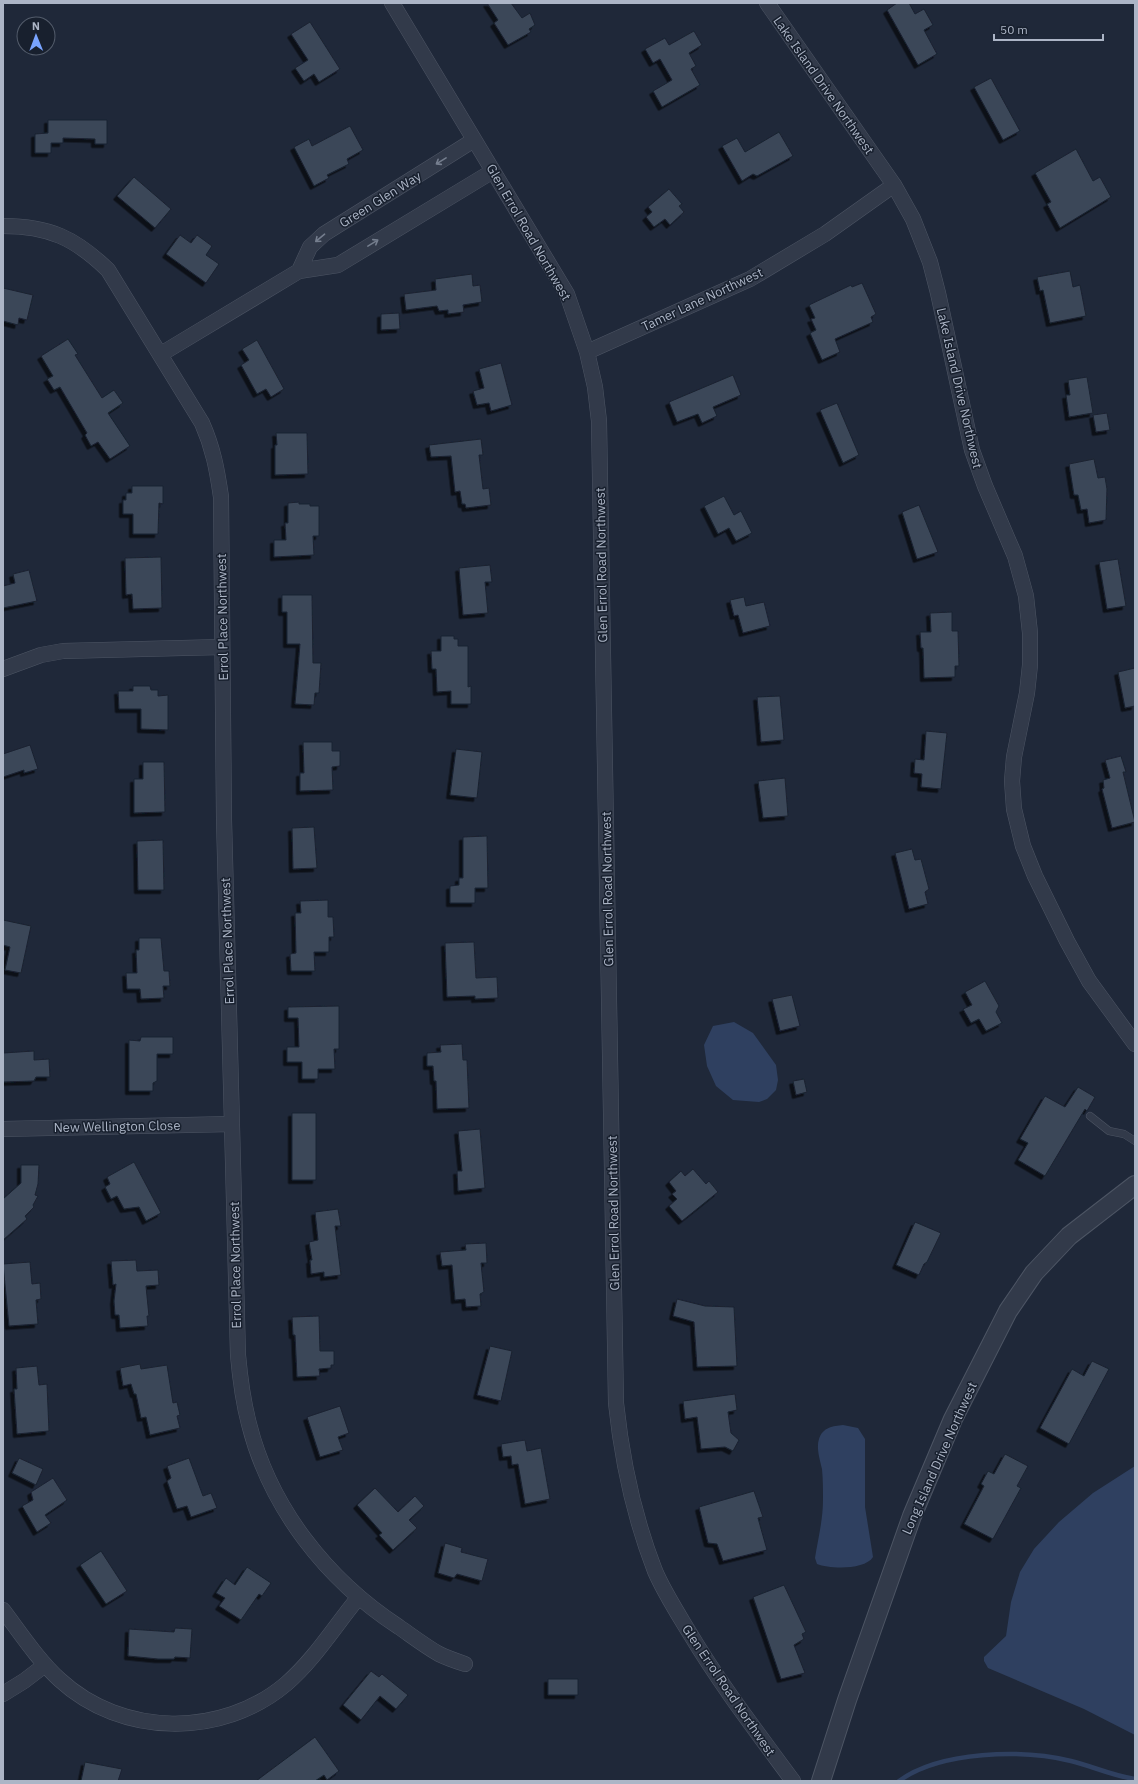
<svg xmlns="http://www.w3.org/2000/svg" width="1138" height="1784" viewBox="0 0 1138 1784" font-family="'IBM Plex Sans',sans-serif">
<style>
.water{fill:#2f4060}
.lines{fill:none;stroke-linecap:round;stroke-linejoin:round}
.stream{stroke:#2f4060;stroke-width:4.5}
.building{fill:#3a4659;stroke:#1a2230;filter:url(#shadow)}
.service-casing{stroke:#4d5564;stroke-width:8}
.minor-casing{stroke:#4d5564;stroke-width:16}
.tertiary-casing{stroke:#4d5564;stroke-width:20}
.service{stroke:#323a4a;stroke-width:7}
.minor{stroke:#323a4a;stroke-width:15}
.tertiary{stroke:#323a4a;stroke-width:18}
.oneway{stroke:#757e8e}
.labels{text-anchor:middle;stroke-width:3;stroke-linejoin:round;paint-order:stroke}
.street-label{font-size:13px;fill:#acb5c6;stroke:#18202e}
</style>
<defs>
<filter id="shadow"><feDropShadow dx="-3.5" dy="3.5" stdDeviation="0" flood-color="#0009"/></filter>
</defs>
<rect width="100%" height="100%" fill="#1f2839"/>
<!-- water -->
<path class="water" d="M734,1022L753,1033L776,1065L778,1080L776,1090L767,1099L759,1102L733,1100L716,1086L707,1066L704,1045L713,1026Z
M843,1425L858,1428L865,1439V1507L873,1557C865,1570 830,1569 817,1564L815,1558C818,1539 823,1520 823,1500C823,1490 823,1479 822,1469C820,1460 816,1448 819,1439C823,1427 833,1426 843,1425Z
M1135,1466V1735L1084,1709L988,1668L984,1661V1657L1006,1636L1011,1602L1020,1572L1034,1549L1059,1522L1093,1493Z"/>
<g class="lines">
<!-- stream -->
<path class="stream" d="M899,1781C940,1751 1022,1749 1071,1761C1092,1766 1113,1776 1135,1779"/>
</g>
<!-- building -->
<path class="building" d="M487,3H511L522,18L530,13L535,25L529,29L531,32L508,45L494,23L498,20Z
M897,3H909L915,14L924,9L933,25L924,30L937,54L918,65L887,10Z
M310,22L340,69L319,82L314,74L304,81L295,68L308,60L291,34Z
M694,31L702,45L689,53L696,66L691,69L700,85L662,107L653,91L672,80L660,59L653,63L645,49L665,38L669,45Z
M991,78L1020,131L1003,140L974,87Z
M48,120H107V144H95V139L63,138V143H51V153H35V134L48,133Z
M350,126L363,150L347,159L349,164L327,175L329,178L314,186L294,147L309,139L312,146Z
M779,132L793,156L757,176L753,174L742,181L722,146L737,138L745,152Z
M1076,149L1093,181L1100,177L1111,197L1060,228L1047,204L1051,202L1035,173Z
M134,177L171,209L155,228L117,196Z
M669,189L682,204L679,206L684,212L670,225L665,219L654,227L646,217L652,212L648,207Z
M180,235L191,243L197,235L212,246L206,255L219,264L206,283L166,254Z
M1070,271L1073,287L1080,285L1086,316L1050,323L1043,290L1040,291L1037,277Z
M472,274L473,286L480,285L482,302L463,305L464,312L448,314V310L439,311L437,306L406,310L404,294L436,290L435,279Z
M862,283L876,314L871,317L873,322L835,339L840,352L822,360L810,333L816,330L811,319L815,318L809,305L851,285L852,287Z
M3,288L33,295L27,320L19,318L18,325L3,321Z
M399,313L400,329L381,330V314Z
M68,339L78,354L75,355L102,398L114,390L123,403L108,413L130,446L110,459L98,442L91,446L85,435L87,433L60,387L54,390L47,379L53,376L41,356Z
M257,340L284,389L271,397L266,389L257,394L241,365L249,360L242,349Z
M501,363L512,405L491,411L489,403L477,405L473,391L484,388L479,369Z
M733,375L741,395L713,407L717,416L702,423L698,414L677,422L669,402Z
M1087,377L1093,413L1069,417L1066,395H1070L1068,380Z
M837,403L859,455L843,463L820,410Z
M1107,413L1110,430L1096,432L1093,415Z
M276,433H307L308,474L275,475V445H277Z
M481,439L483,455H479L483,489L489,488L491,505L466,508L465,504H462L460,491L455,492L451,456L431,457L429,445Z
M1094,459L1098,478L1105,477L1107,489L1106,520L1089,523L1087,509L1081,510L1078,495H1074L1069,464Z
M132,486H163V504L159,503L158,534H133V514H123V500H126V493H132Z
M724,496L734,515L741,511L752,533L736,541L729,528L718,534L704,506Z
M299,502V504H310V506H319V536H313L314,555L274,557V540H286L285,523H288V503Z
M919,505L938,552L917,559L902,512Z
M161,557L162,608L133,609L132,594L126,595L125,558Z
M1118,559L1126,606L1107,609L1099,562Z
M490,565L492,582H485L488,613L463,615L459,568Z
M29,570L37,601L3,608V586L15,583L13,574Z
M282,595H312L313,663H321L319,693H315L314,705L295,704L300,644H287V612H282Z
M744,597L746,606L764,602L770,626L743,633L738,615L734,616L730,600Z
M952,612V631H958L959,666H955V677L924,678L923,648H921L920,632H931L930,613Z
M441,636H454V639H458V646H468V687L471,686V704H451V691L437,692L436,669H432L431,651H441Z
M1135,668V706L1125,708L1118,672Z
M133,686H150L151,690H158V696L168,695V730L141,729V709H119L118,691H133Z
M780,696L784,740L761,742L757,697Z
M926,731L947,733L941,789L921,787L922,774L914,773L915,759L924,760Z
M303,742H332V751H340V766L332,767L333,790L300,791V773H304Z
M30,745L38,769L24,773V770L3,777V754Z
M456,749L482,752L477,798L450,795Z
M1121,756L1126,772H1123L1135,822L1112,828L1102,789L1104,788L1103,780L1110,778L1105,760Z
M143,762H164L165,812L134,813V779H143Z
M785,778L788,816L763,818L758,781Z
M314,827L317,868L293,869L292,828Z
M487,836L488,888H475V903H450V886L459,885V878H463V837Z
M163,840L164,890H138L137,841Z
M912,849L915,860L921,859L929,889L925,892L928,904L909,909L895,853Z
M328,900V917H333L334,937H329V952H314L315,971H291L290,954L296,953L295,913H301L300,901Z
M3,920L31,926L21,973L5,970L10,947L3,945Z
M139,938H161L164,971H169L170,986H163L164,998L141,999L140,989H127L126,973H137L136,950H139Z
M474,942L476,978L497,977L498,998L475,999V996L447,997L445,943Z
M985,981L999,1006L996,1012L1002,1023L986,1031L979,1019L971,1023L963,1009L972,1005L965,992Z
M792,995L800,1026L780,1031L772,999Z
M339,1006V1049H334L335,1069H318V1079H302V1062H287V1047H299L298,1018H288V1007Z
M141,1037H173V1054H157V1081L153,1083V1091H129V1040L140,1041Z
M462,1044L463,1060H467L469,1108L437,1109L436,1081H434L433,1066H427V1053L441,1052L440,1045Z
M34,1051V1060L49,1059L50,1077H36L34,1081L3,1082V1053Z
M804,1079L807,1092L796,1095L793,1081Z
M1078,1087L1095,1097L1087,1111L1085,1109L1045,1176L1018,1160L1028,1143L1020,1139L1045,1096L1065,1107Z
M292,1113H316V1180H292Z
M480,1129L485,1188L458,1191L457,1171H462L458,1131Z
M134,1162L161,1213L146,1221L139,1207L124,1209L117,1196L111,1199L105,1187L110,1184L107,1177Z
M21,1165H39L38,1184L35,1195L38,1196L33,1205L34,1207L25,1216L27,1219L3,1240V1199L21,1183Z
M693,1169L706,1184L709,1181L718,1192L682,1221L669,1206L677,1199L672,1194L676,1191L669,1182L681,1171L685,1176Z
M338,1209L341,1226H335L341,1275L324,1277V1272L311,1274L310,1260H312L309,1242L318,1240L315,1212Z
M915,1222L941,1233L927,1262L924,1264L919,1275L896,1265Z
M486,1243L487,1263H481L484,1292L480,1294L481,1306L466,1307L465,1299L455,1300L452,1265L442,1266L440,1252L466,1250L465,1244Z
M136,1260L137,1271L158,1270L159,1285L146,1286L149,1316H147L148,1326L120,1328L119,1315H115L114,1301L116,1284L113,1285L111,1261Z
M30,1262L32,1284L40,1283L41,1299L36,1300L38,1324L9,1326L3,1264Z
M677,1299L705,1306L734,1307L737,1366L697,1367L694,1322L673,1316Z
M319,1316L320,1351H334V1365H331V1368L319,1369L320,1376L297,1377L295,1335H293L292,1317Z
M490,1346L512,1351L501,1401L477,1395Z
M1092,1361L1109,1369L1069,1444L1040,1428L1072,1369L1084,1376Z
M140,1364L141,1369L167,1365L173,1403L177,1402L180,1415L177,1416L180,1428L150,1435L146,1417L141,1418L136,1394H134L131,1384L123,1386L120,1368Z
M37,1366L39,1385L47,1384L49,1431L17,1434L14,1389H17L16,1368Z
M735,1394L737,1410L728,1412L731,1433L739,1440L733,1451L725,1447L701,1449L697,1417L685,1419L683,1401Z
M340,1406L349,1433L338,1437L343,1450L320,1457L307,1417Z
M525,1440L527,1451L541,1448L550,1499L525,1504L518,1464L512,1465L511,1456L503,1457L501,1444Z
M1005,1454L1028,1466L1017,1486L1021,1488L993,1539L964,1524L984,1486L981,1484L988,1471L994,1474Z
M19,1458L43,1469L36,1485L12,1473Z
M189,1458L203,1496L211,1493L217,1508L191,1517L187,1506L177,1509L167,1481L171,1478L167,1466Z
M53,1478L67,1500L45,1515L51,1523L37,1532L22,1506L33,1500L31,1492Z
M375,1488L398,1512L415,1496L424,1506L409,1520L417,1528L393,1550L379,1535L382,1533L357,1505Z
M754,1491L763,1517L758,1518L767,1550L723,1561L717,1544L708,1543L699,1507Z
M445,1543L462,1548L461,1552L488,1559L482,1581L457,1574L454,1578L438,1573Z
M101,1551L127,1591L106,1604L80,1565Z
M247,1567L271,1583L262,1596L259,1594L241,1620L219,1606L225,1598L216,1593L226,1578L235,1585Z
M784,1585L806,1632L802,1634L804,1639L794,1645L805,1673L781,1679L753,1597Z
M175,1628L192,1629L190,1658L175,1657L174,1659H158L128,1656L129,1629L174,1632Z
M371,1671L379,1677L382,1674L408,1695L396,1709L380,1696L361,1720L343,1705Z
M548,1679H578V1695H548Z
M315,1737L339,1771L327,1780L324,1775L315,1781H256Z
M85,1762L122,1769L118,1781H81Z"/>
<g class="lines">
<!-- service casing -->
<g class="service-casing">
<path id="service" d="M1090,1116L1109,1131L1124,1134L1135,1141"/>
</g>
<!-- minor casing -->
<g class="minor-casing">
<path id="minor" d="M392,3L567,294L587,352L595,387L599,421L616,1403C622,1461 634,1517 655,1571C664,1592 677,1612 689,1632C720,1684 757,1732 793,1781
M767,3L894,185L913,219L930,262L938,293L972,450L985,486L1015,556L1026,596L1030,633V665L1027,693L1014,757L1012,781L1014,809L1023,846L1035,876L1067,941L1089,981L1135,1044
M3,226C49,226 75,238 108,270L202,423C213,448 217,469 221,497L224,819L238,1355C240,1378 243,1401 249,1424C270,1508 327,1580 399,1627C412,1636 425,1646 439,1654C447,1658 456,1661 465,1664
M299,271L310,247L324,234L474,140
M587,352L750,279L825,234L894,185
M161,354L299,271L338,265L493,171
M3,669L41,655L63,651L222,647
M3,1129L232,1124
M3,1610C21,1634 38,1660 60,1680C122,1737 222,1738 286,1684C314,1660 335,1626 358,1598
M3,1694L24,1681L45,1665"/>
</g>
<!-- tertiary casing -->
<g class="tertiary-casing">
<path id="tertiary" d="M821,1781L847,1700L912,1516L953,1419L1008,1311L1034,1273L1069,1236L1135,1185"/>
</g>
<!-- service -->
<use href="#service" class="service"/>
<!-- minor -->
<use href="#minor" class="minor"/>
<!-- tertiary -->
<use href="#tertiary" class="tertiary"/>
</g>
<!-- one-way arrows -->
<defs><path id="oneway-shaft" d="M-6 0H5M1.5-3L5.5 0L1.5 3" fill="none" stroke-width="1.6" stroke-linecap="round" stroke-linejoin="round"/></defs>
<g class="oneway">
<use href="#oneway-shaft" transform="translate(441 161) rotate(148)"/>
<use href="#oneway-shaft" transform="translate(320 238) rotate(140)"/>
<use href="#oneway-shaft" transform="translate(373 243) rotate(-31)"/>
</g>
<g class="labels">
<!-- street labels -->
<g class="street-label">
<text transform="translate(824 85) rotate(55)" y="5">Lake Island Drive Northwest</text>
<text transform="translate(380 199) rotate(-32)" y="5">Green Glen Way</text>
<text transform="translate(529 232) rotate(60)" y="5">Glen Errol Road Northwest</text>
<text transform="translate(702 299) rotate(-25)" y="5">Tamer Lane Northwest</text>
<text transform="translate(960 388) rotate(77)" y="5">Lake Island Drive Northwest</text>
<text transform="translate(601 565) rotate(-91)" y="5">Glen Errol Road Northwest</text>
<text transform="translate(222 617) rotate(-91)" y="5">Errol Place Northwest</text>
<text transform="translate(607 889) rotate(-91)" y="5">Glen Errol Road Northwest</text>
<text transform="translate(227 941) rotate(-92)" y="5">Errol Place Northwest</text>
<text transform="translate(117 1126) rotate(-1)" y="5">New Wellington Close</text>
<text transform="translate(613 1213) rotate(-91)" y="5">Glen Errol Road Northwest</text>
<text transform="translate(235 1265) rotate(-91)" y="5">Errol Place Northwest</text>
<text transform="translate(939 1458) rotate(-66)" y="5">Long Island Drive Northwest</text>
<text transform="translate(729 1690) rotate(56)" y="5">Glen Errol Road Northwest</text>
</g>
</g>
<!-- border -->
<rect width="1138" height="1784" fill="none" stroke="#acb5c6" stroke-width="8"/>
<!-- north arrow -->
<g transform="translate(36 36) rotate(359)"><circle r="19" fill="#18202e" stroke="#535c6b"/>
<path d="M0-3L7 15L0 10L-7 15Z" fill="#79a4ff"/>
<text y="-6" font-size="11" font-weight="bold" text-anchor="middle" fill="#acb5c6">N</text>
</g>
<!-- scale -->
<path d="M994 34v6h109v-6" fill="none" stroke="#acb5c6" stroke-width="2"/>
<text x="1000" y="34" font-size="12" fill="#acb5c6" stroke="#18202e" stroke-width="3" paint-order="stroke">50 m</text>
</svg>
